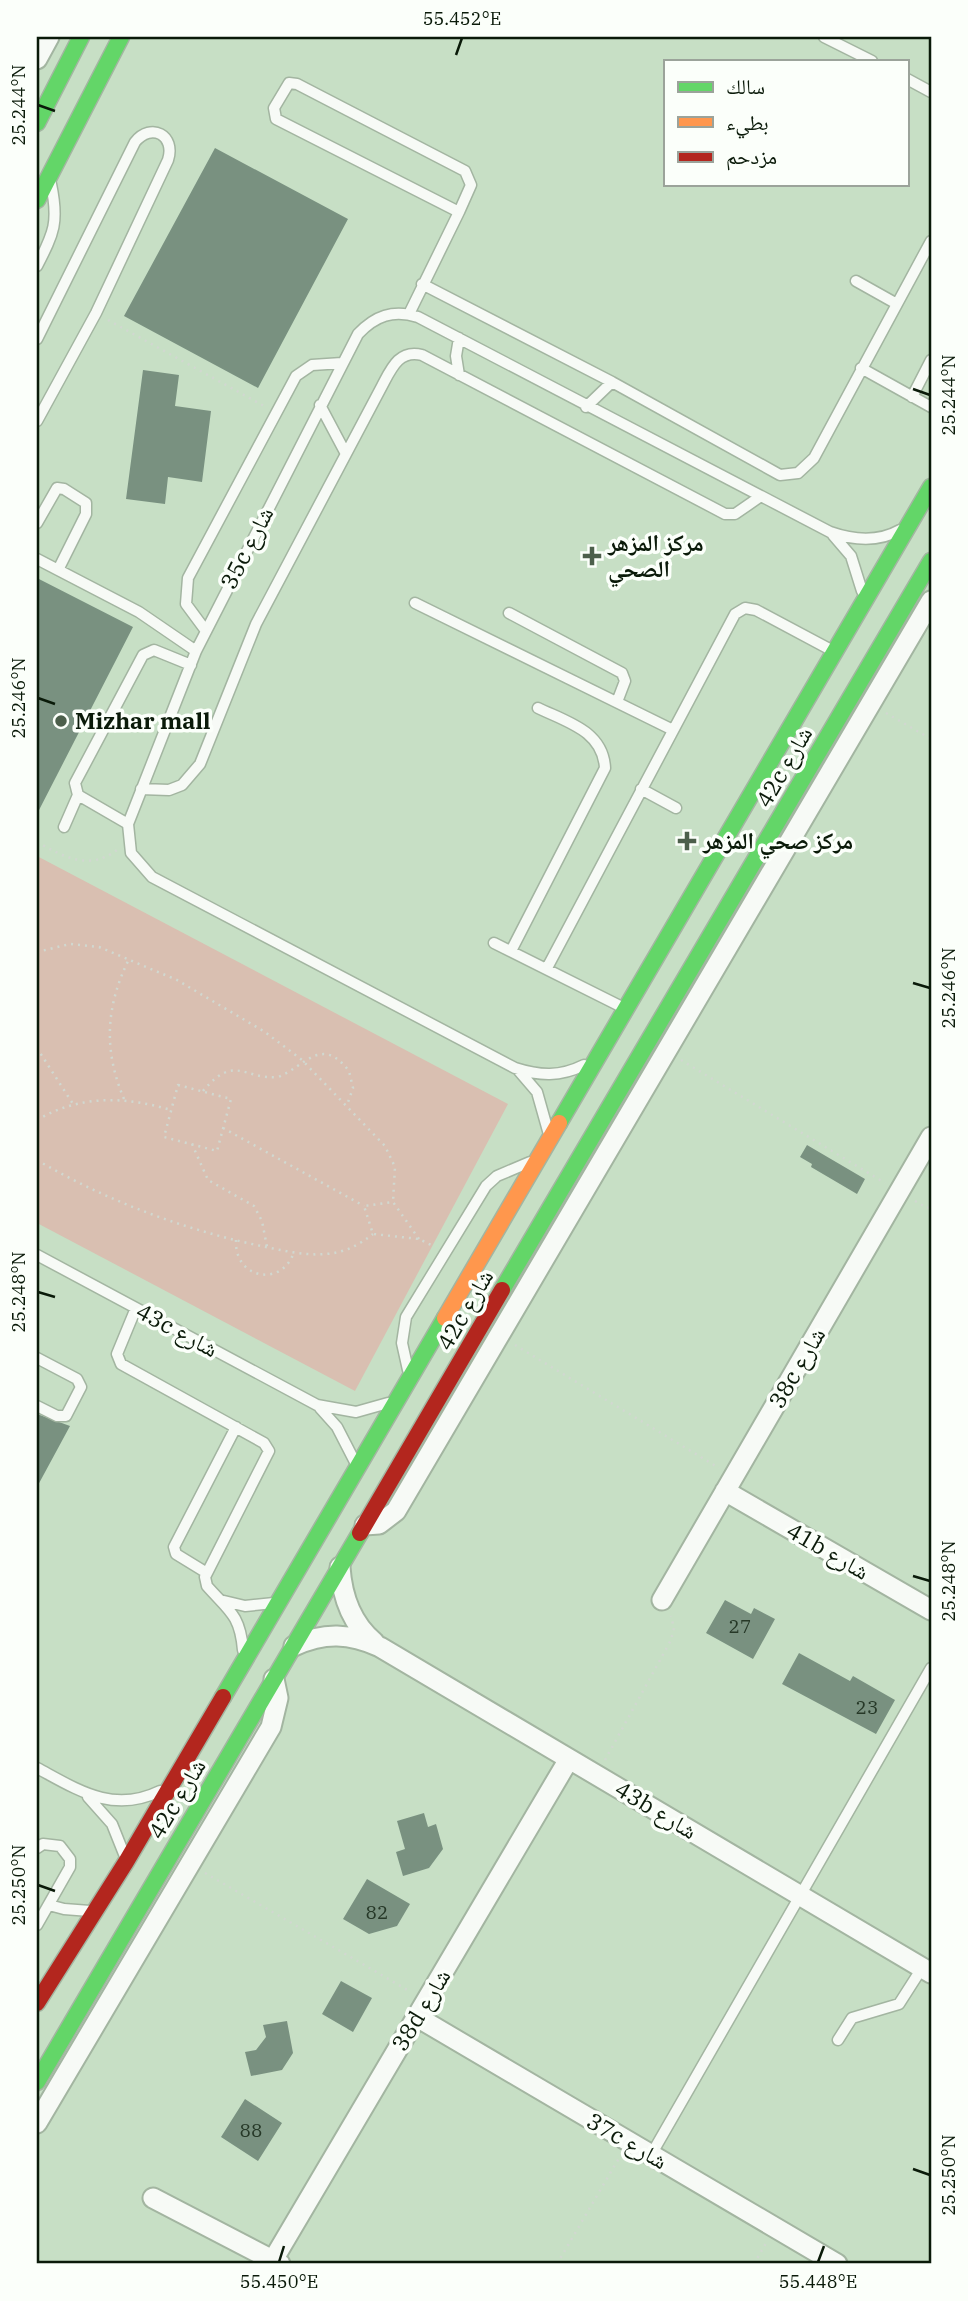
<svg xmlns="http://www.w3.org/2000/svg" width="968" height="2301" viewBox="0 0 968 2301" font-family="'IBM Plex Serif','Noto Naskh Arabic',serif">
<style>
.green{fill:#d9bfb1}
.building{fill:#799180}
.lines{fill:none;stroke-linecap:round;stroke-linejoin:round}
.lane-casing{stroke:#a3b5a1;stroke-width:13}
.street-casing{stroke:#a3b5a1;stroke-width:23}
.fast-casing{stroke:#a3b5a1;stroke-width:19}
.slow-casing{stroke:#a3b5a1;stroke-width:19}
.jam-casing{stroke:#a3b5a1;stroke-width:19}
.path{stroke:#d1d8d0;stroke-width:2.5;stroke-dasharray:2 5;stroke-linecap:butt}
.lane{stroke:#f7faf6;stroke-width:10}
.street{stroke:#f7faf6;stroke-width:19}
.fast{stroke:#63d668;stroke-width:16}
.slow{stroke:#ff974d;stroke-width:16}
.jam{stroke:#b3261e;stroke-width:16}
.ticks{fill:none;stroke:#0a1a09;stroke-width:2.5}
.poi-dot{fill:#4c5f4b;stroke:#fbfffa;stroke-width:2.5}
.labels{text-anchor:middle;stroke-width:7;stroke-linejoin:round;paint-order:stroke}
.number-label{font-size:19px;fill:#263827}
.poi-label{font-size:23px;font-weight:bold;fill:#0a1a09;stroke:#fbfffa;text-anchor:start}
.street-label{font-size:23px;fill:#0a1a09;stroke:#fbfffa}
.neatline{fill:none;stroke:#0a1a09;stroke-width:2.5}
.ticks-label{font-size:18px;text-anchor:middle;fill:#0a1a09}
</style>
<rect width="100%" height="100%" fill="#c7dfc5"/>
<!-- green -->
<path class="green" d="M37,856L508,1104L355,1391L37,1223Z"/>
<!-- building -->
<path class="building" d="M215,148L348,219L258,388L124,316Z
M143,370L179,375L175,406L211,411L202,482L168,477L165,504L126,499Z
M37,578L133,627L37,814Z
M807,1145L865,1179L857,1194L811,1167L812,1164L800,1157Z
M37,1414L70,1426L37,1487Z
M725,1600L751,1614L754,1608L775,1619L753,1659L706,1633Z
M799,1653L850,1681L853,1676L895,1700L876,1734L782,1684Z
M424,1813L428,1827L436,1824L443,1849L429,1868L403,1876L396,1852L405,1849L397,1821Z
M367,1879L410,1904L397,1926L369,1934L343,1919Z
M341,1981L372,1998L353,2032L322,2014Z
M287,2021L293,2053L282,2070L251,2076L245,2052L256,2050L266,2037L263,2025Z
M245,2099L282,2123L258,2161L221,2137Z"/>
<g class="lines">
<!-- lane casing -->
<g class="lane-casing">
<path id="lane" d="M824,37L872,61
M907,79L931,92
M289,83L297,84L465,171L471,185L459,212L276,119L274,108Z
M37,266C54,233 59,222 51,184
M856,281L897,304
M422,284L612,382L780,475L798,473L814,458L931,241
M409,314L459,212
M459,338L456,356L459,375
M37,339L135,142C151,122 176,135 168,160L96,313L37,421
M861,368L931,407
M912,397L931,360
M320,405L346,454
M586,407L612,382
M37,523L57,488L64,489L86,503V514L58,570
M833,535L851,556L862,591
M37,559L139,612L196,651
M415,603L673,730
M509,613L622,673L625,681L617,702
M206,631L186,604L188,578L296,376L312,365L342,363
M141,789L169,790L182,785L200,764L256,624L382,386C391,369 399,349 422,355L725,514H735L761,496
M641,789L676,808
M128,824L78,795L75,783L143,655L154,650L191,665
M64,827L78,795
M494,943L624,1008
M511,951L605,768C603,731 567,722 538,708
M547,968L735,614L745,608L756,610L833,651
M584,1065C560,1077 540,1076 515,1068L152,877L131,853L128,824L196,651L358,334C375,316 393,309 418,317L830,532C853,540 877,543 900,530
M519,1071L537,1092L548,1131
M37,1255L317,1405L356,1412L388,1403
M136,1308L117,1354L121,1364L264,1443L269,1451L205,1577L207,1586C228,1610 240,1614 243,1650
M37,1358L77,1379L81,1387L66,1416H57L37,1406
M408,1370L402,1343L406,1317L486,1186L497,1176L530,1162
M320,1408L337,1427L355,1462
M207,1573L176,1554L174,1547L236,1427
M224,1601L245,1606L274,1603
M37,1768C78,1790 113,1814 160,1791
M88,1797L112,1824L124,1854
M37,1848L43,1844L60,1846L70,1859V1867L37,1925
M49,1905L64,1909L90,1911
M838,2040L852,2018L899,2004L922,1968
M651,2155L931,1668"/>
</g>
<!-- street casing -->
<g class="street-casing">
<path id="street" d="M37,59L49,37
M725,1491L931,1610
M365,1525L379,1524L396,1511L931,601
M340,1567C342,1596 351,1623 374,1642
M662,1600L931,1137
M294,1646C324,1632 350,1633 380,1647L931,1973
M417,2017L837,2264
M37,2123L271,1727L278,1698L274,1679
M153,2198L280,2264
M273,2260L569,1759"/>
</g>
<!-- fast casing -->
<g class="fast-casing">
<path id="fast" d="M37,123L81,37
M37,200L121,37
M559,1123L931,487
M502,1290L931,561
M223,1697L445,1318
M37,2082L360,1533"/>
</g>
<!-- slow casing -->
<g class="slow-casing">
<path id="slow" d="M445,1318L559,1123"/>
</g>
<!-- jam casing -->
<g class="jam-casing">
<path id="jam" d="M360,1533L502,1290
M37,2003L126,1862L223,1697"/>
</g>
<!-- path -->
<path class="path" d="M108,320L264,406
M886,713L931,739
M37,842C64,857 89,871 117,850
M37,952L70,944L99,947L177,980L265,1032L302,1060L385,1146L395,1167L393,1202
M37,1048L73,1104
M681,1060L885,1183
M178,1085L231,1099L217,1151L164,1137Z
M203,1091C235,1053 244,1080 278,1077C306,1066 321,1035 349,1071L353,1088L347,1105
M124,1099C103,1049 106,1006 129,959
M37,1120C80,1095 124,1096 171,1110
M223,1128L364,1206
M192,1144L208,1180L254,1206L262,1221L267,1247
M37,1160C107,1201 182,1229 261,1246C281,1250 304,1256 325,1254C344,1253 359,1245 373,1234
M915,1201L927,1208L931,1207
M419,1239L393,1202L364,1206L373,1234L419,1239L435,1247
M236,1240C234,1279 282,1288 294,1252
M515,1345L719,1468
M605,1760L671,1640L674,1628L671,1616
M205,1873L411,1992
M557,2264L619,2158
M754,2264L766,2243"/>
<!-- lane -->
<use href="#lane" class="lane"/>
<!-- street -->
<use href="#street" class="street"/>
<!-- fast -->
<use href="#fast" class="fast"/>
<!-- slow -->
<use href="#slow" class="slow"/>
<!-- jam -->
<use href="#jam" class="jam"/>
</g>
<!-- ticks -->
<path class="ticks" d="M456,55L462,38M38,105L55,111M913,389L930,395M38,698L55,704M913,983L930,988M38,1292L55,1297M913,1576L930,1581M38,1885L55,1891M913,2169L930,2175M279,2262L284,2246M818,2262L824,2246"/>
<!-- markers -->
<g class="poi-dot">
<path d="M588.5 545.5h7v7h7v7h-7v7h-7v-7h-7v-7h7z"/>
<circle cx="61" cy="721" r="7"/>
<path d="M683.5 830.5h7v7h7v7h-7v7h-7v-7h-7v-7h7z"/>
</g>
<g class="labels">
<!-- number labels -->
<g class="number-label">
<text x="740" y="1633">27</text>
<text x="867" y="1714">23</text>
<text x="377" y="1919">82</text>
<text x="251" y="2137">88</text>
</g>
<!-- poi labels -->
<g class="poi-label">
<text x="608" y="551">مركز المزهر<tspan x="608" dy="26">الصحي</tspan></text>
<text x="75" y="729">Mizhar mall</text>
<text x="703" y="849">مركز صحي المزهر</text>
</g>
<!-- street labels -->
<g class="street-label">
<text transform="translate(247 548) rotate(-63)" y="8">35c شارع</text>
<text transform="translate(784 767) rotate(-60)" y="8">42c شارع</text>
<text transform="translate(465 1310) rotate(-60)" y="8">42c شارع</text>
<text transform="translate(177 1330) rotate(28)" y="8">43c شارع</text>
<text transform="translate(797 1368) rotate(-60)" y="8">38c شارع</text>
<text transform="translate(828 1551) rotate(30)" y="8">41b شارع</text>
<text transform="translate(177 1799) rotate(-59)" y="8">42c شارع</text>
<text transform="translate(656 1810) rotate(31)" y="8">43b شارع</text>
<text transform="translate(421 2010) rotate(-59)" y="8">38d شارع</text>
<text transform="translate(627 2141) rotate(30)" y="8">37c شارع</text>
</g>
</g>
<!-- border -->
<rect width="968" height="2301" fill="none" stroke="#fbfffa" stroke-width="77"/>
<!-- legend -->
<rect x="664" y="60" width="245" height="126" fill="#fbfffa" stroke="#9ba39a" stroke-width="2"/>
<rect x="678" y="82" width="35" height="10" fill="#63d668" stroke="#9ba39a" stroke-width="2"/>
<text x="726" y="94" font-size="21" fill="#0a1a09">سالك</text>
<rect x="678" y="117" width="35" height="10" fill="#ff974d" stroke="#9ba39a" stroke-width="2"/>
<text x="726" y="130" font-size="21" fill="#0a1a09">بطيء</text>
<rect x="678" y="152" width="35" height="10" fill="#b3261e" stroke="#9ba39a" stroke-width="2"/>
<text x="726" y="164" font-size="21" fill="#0a1a09">مزدحم</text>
<rect x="38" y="38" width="892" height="2224" class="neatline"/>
<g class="ticks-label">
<text x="462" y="25">55.452°E</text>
<text transform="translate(19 105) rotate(-90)" y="6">25.244°N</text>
<text transform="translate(949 395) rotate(-90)" y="6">25.244°N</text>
<text transform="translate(19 698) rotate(-90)" y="6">25.246°N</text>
<text transform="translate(949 988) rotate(-90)" y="6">25.246°N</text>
<text transform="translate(19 1292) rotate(-90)" y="6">25.248°N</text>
<text transform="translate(949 1581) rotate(-90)" y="6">25.248°N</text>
<text transform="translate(19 1885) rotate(-90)" y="6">25.250°N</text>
<text transform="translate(949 2175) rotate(-90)" y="6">25.250°N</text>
<text x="279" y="2288">55.450°E</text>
<text x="818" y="2288">55.448°E</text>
</g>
</svg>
